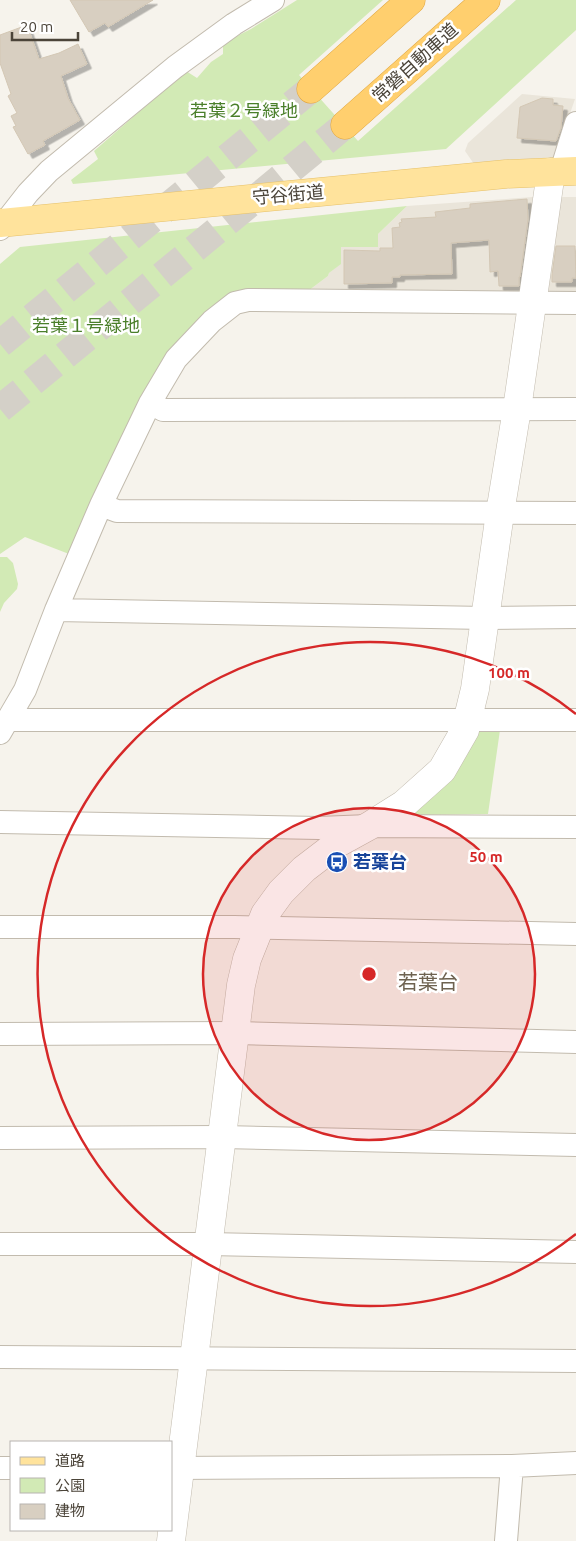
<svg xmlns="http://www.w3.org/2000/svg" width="576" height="1541" viewBox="0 0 576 1541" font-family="Ubuntu,'Noto Sans JP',sans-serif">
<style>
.residential{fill:#eae5da}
.green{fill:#d2eab5}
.building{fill:#d8cfc1;stroke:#d3c7b4;filter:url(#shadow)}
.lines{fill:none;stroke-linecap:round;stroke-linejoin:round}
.motorway-tunnel{stroke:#d4d0c8;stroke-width:28;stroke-dasharray:28 14;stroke-linecap:butt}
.minor-casing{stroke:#c2bbae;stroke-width:24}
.tertiary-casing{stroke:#c2bbae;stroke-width:29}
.primary-casing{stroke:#e6c16a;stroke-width:29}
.motorway-casing{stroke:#e0a43c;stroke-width:29}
.minor{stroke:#fff;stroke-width:22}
.tertiary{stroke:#fff;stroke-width:28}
.primary{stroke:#ffe39c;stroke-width:28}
.motorway{stroke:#ffcf6e;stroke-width:28}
.ring{fill:none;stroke:#d62828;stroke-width:2.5}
.labels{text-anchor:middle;stroke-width:5;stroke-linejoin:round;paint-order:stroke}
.street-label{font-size:18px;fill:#4b4439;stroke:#fff}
.park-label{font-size:18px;fill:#4a7f2a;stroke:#fff}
.transit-label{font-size:18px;font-weight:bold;fill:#164399;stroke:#fff;text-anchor:start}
.quarter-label{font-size:20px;fill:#6e6250;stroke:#fff}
.centre{fill:#d62828;stroke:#fff;stroke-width:2.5}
.ring-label{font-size:15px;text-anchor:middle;font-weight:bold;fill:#d62828;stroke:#fff;stroke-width:5;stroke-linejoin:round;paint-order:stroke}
</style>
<defs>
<filter id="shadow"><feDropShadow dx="4.5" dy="4.5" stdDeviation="0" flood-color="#0004"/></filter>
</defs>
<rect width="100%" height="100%" fill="#f6f3ec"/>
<!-- residential -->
<path class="residential" d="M522,94L575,99L555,157L474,164L465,151L468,143Z
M533,197L521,290L516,293L308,291L328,276L329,273L340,264L341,247L378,234L407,206Z
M560,197H576V293H551L547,288Z"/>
<!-- green -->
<path class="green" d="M297,0H383L299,75L358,141L516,0H576V30L446,149L73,184L71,180L98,159L94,151L186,71L197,78L211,62L223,54V43L251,29Z
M407,206L378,234V247H341V264L329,273L328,276L308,291L224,300L69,554L25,537L0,554V264L20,247Z
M0,557H7L13,563L18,584L17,589L4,603L0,612Z
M471,729L500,730L488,814L408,815Z"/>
<!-- building -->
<path class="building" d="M70,0H153L108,27L105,23L89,32Z
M27,25L39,59L59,53L78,44L87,64L61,76L68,98L80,120L43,141L45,145L28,154L13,127L16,126L11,116L17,113L8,96L11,94L0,63V35Z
M542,98L553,99V105L563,106L561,128L556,141L517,138L520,107Z
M527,199L528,219L520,277H519V286H499L498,271L490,272L489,240L451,243L452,274L400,275V277H392V283L344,284V250L380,251V248H393L392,228L400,227L399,223L402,222L401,219L436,217L435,212L470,208V204Z
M556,246H575L576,278H572V282H552V275Z"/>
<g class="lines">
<!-- motorway-tunnel -->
<path class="motorway-tunnel" d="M0,344L311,89
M0,409L345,125"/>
<!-- minor casing -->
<g class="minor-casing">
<path id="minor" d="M561,171L576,123
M0,229L28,193L49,171L175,67L234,24L273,0
M150,403L163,410L576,409
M101,505L117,511L576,513
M56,610L485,618L576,617
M7,720H576
M0,733L25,690L56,610L101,505L150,403L176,359L212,321L235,303L248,300L576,303
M0,822L319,828L369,826L576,827
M0,927H234L576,934
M0,1034L235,1033L576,1042
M0,1138L222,1137L576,1145
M0,1244H209L576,1252
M0,1357L576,1361
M0,1468H11
M171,1468L512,1466L576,1463
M506,1541L512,1466"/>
</g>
<!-- tertiary casing -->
<g class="tertiary-casing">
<path id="tertiary" d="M171,1541L241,985L247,959L265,914L281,892L304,869L338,843L369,826L404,804L442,770L465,730L475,689L500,513L517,409L551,172"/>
</g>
<!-- primary casing -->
<g class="primary-casing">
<path id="primary" d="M0,223L506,174L576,171"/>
</g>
<!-- motorway casing -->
<g class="motorway-casing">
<path id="motorway" d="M311,89L411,0
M345,125L486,0"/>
</g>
<!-- minor -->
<use href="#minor" class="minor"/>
<!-- tertiary -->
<use href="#tertiary" class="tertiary"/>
<!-- primary -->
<use href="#primary" class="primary"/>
<!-- motorway -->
<use href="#motorway" class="motorway"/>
</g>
<!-- distance rings -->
<circle cx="369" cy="974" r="166" fill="#d62828" fill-opacity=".12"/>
<g class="ring">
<circle cx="369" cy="974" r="166"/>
<path d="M576 1234A332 332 0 1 1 576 714"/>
</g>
<!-- icons -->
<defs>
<g id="bus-disc" transform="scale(1.125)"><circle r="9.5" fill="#1a4fb4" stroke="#fff"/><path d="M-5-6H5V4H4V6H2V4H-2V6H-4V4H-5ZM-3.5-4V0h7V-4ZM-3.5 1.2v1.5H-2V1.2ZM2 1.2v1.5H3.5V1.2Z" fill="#fff"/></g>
</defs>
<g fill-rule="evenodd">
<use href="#bus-disc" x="337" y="862"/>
</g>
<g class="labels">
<!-- street labels -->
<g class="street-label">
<text transform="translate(415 63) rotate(-42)" y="6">常磐自動車道</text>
<text transform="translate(288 195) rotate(-5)" y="6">守谷街道</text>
</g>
<!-- park labels -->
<g class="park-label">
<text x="244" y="117">若葉２号緑地</text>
<text x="86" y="332">若葉１号緑地</text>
</g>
<!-- transit labels -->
<g class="transit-label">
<text x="353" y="868">若葉台</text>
</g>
<!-- quarter labels -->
<g class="quarter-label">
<text x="428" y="989">若葉台</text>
</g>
</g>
<circle cx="369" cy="974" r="8" class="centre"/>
<g class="ring-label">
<text x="509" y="678">100 m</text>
<text x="486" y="862">50 m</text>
</g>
<!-- legend -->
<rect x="10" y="1441" width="162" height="90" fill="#ffffff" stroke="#b7b4b0"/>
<rect x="20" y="1457" width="25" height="8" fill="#ffe39c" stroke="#b7b4b0"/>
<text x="55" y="1466" font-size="15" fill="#4b4439">道路</text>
<rect x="20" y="1478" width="25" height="15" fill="#d2eab5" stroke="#b7b4b0"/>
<text x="55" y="1491" font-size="15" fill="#4b4439">公園</text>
<rect x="20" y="1504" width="25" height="15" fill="#d8cfc1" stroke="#b7b4b0"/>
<text x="55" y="1516" font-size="15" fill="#4b4439">建物</text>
<!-- scale -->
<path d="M12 32v8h66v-8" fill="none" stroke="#4b4439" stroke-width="2.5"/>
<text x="20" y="32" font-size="15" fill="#4b4439" stroke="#ffffff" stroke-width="4" paint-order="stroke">20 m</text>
</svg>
